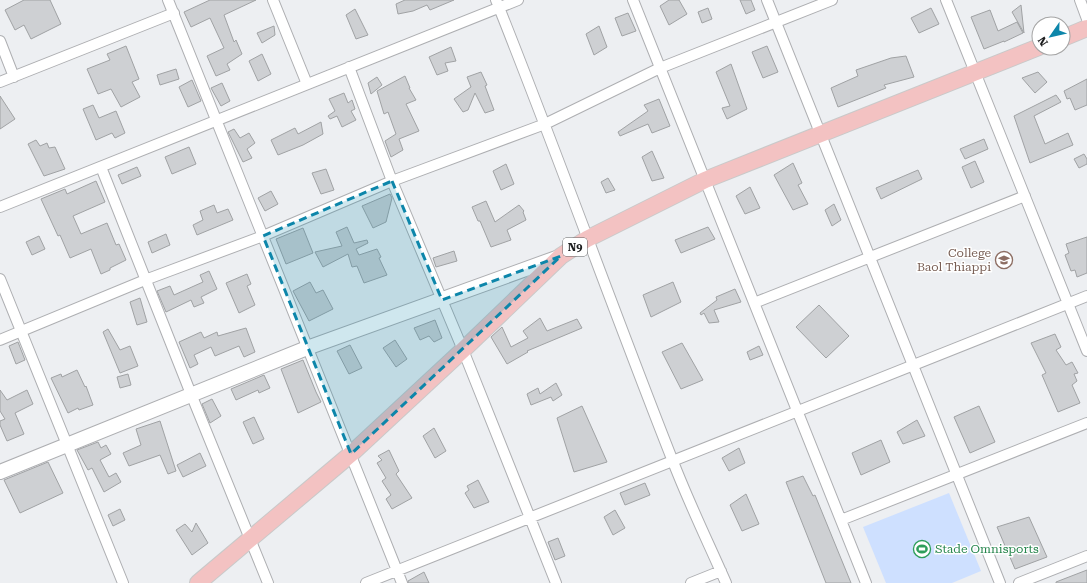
<svg xmlns="http://www.w3.org/2000/svg" width="1087" height="583" viewBox="0 0 1087 583" font-family="'Roboto Serif',serif">
<style>
.green{fill:#cee0ff}
.building{fill:#ced0d3;stroke:#a0a2a4}
.lines{fill:none;stroke-linecap:round;stroke-linejoin:round}
.street-casing{stroke:#aeafb2;stroke-width:12}
.secondary-casing{stroke:#aeafb2;stroke-width:16}
.primary-casing{stroke:#c9c9c9;stroke-width:18}
.street{stroke:#fff;stroke-width:10}
.secondary{stroke:#fff;stroke-width:14}
.primary{stroke:#f3c2c2;stroke-width:16}
.marked{fill:#0d86aa;fill-opacity:0.2;stroke:#0d86aa;stroke-width:3;stroke-dasharray:8 5;stroke-linejoin:round}
.labels{text-anchor:middle;stroke-width:3;stroke-linejoin:round;paint-order:stroke}
.shield{fill:#fff;stroke:#616262;stroke-width:1}
.shield-label{font-size:11px;font-weight:bold;fill:#1d1e1f}
.education-label{font-size:12px;fill:#785e54;stroke:#fff;text-anchor:end}
.leisure-label{font-size:12px;fill:#27864d;stroke:#fff;text-anchor:start}
</style>
<rect width="100%" height="100%" fill="#edeff2"/>
<!-- green -->
<path class="green" d="M949,493L981,571L952,583H886L863,527Z"/>
<!-- building -->
<path class="building" d="M24,0H50L61,24L31,39L24,25L15,30L5,10Z
M210,0H256L224,15L234,42L236,40L242,54L227,64L230,70L216,76L207,56L224,48L210,18L191,27L184,12Z
M405,0H454L430,10L427,5L413,11L398,14L396,4Z
M669,0H679L687,14L669,25L660,6Z
M740,0H751L755,10L746,14Z
M1021,5L1024,33L1012,12Z
M708,8L712,19L702,23L698,12Z
M931,8L939,24L919,33L911,18Z
M355,9L368,35L356,39L346,15Z
M990,10L998,31L1017,22L1023,33L1004,42V41L984,49L971,17Z
M628,13L636,31L622,36L615,18Z
M274,26L275,35L262,43L257,33Z
M599,26L607,47L594,55L586,34Z
M126,46L139,79L132,82L140,97L121,107L111,89L98,94L87,69L110,60L107,54Z
M767,46L778,72L763,78L752,52Z
M451,47L456,61L445,63L448,71L437,75L429,57Z
M262,54L271,74L258,81L249,61Z
M906,56L914,77L884,85L886,88L838,107L831,88L858,76L856,70L891,58Z
M731,64L747,109L727,119L722,108L730,106L716,72Z
M176,69L179,79L160,85L157,75Z
M481,72L487,85L485,86L494,110L485,113L475,93L468,110L463,112L454,99L471,87L467,77Z
M1038,72L1047,82L1035,93L1022,78Z
M405,76L410,88H409L416,100L406,104L419,131L399,139L403,150L391,157L385,141L396,134L388,112L384,114L377,91Z
M377,77L382,85L371,94L368,83Z
M1087,79V105L1075,110L1070,98L1067,99L1064,91Z
M192,80L201,101L188,107L179,87Z
M222,83L230,101L221,106L211,88Z
M344,93L348,103L352,100L355,109L351,111L356,120L342,127L337,116L330,119L328,116L335,111L329,99Z
M1056,95L1061,102L1034,116L1045,144L1068,133L1073,145L1030,163L1014,116Z
M0,96L15,119L0,129Z
M659,99L670,126L652,133L648,124L620,136L618,132L648,111L644,105Z
M93,105L99,118L116,111L125,133L115,138L112,133L96,140L83,109Z
M321,122L323,134L303,145L278,155L271,140L295,128L298,134Z
M234,129L240,138L249,133L255,143L247,149L252,158L243,162L228,132Z
M984,139L988,149L965,159L960,149Z
M36,140L40,146L47,143L49,148L55,147L65,169L44,176L28,144Z
M189,147L196,164L172,174L165,157Z
M652,151L664,178L652,181L642,157Z
M1084,154L1087,159V164L1079,168L1074,159Z
M975,161L984,182L971,188L962,167Z
M793,163L802,183L798,185L808,204L793,210L774,175Z
M506,164L514,184L501,190L493,171Z
M137,167L141,176L122,184L118,175Z
M326,169L334,190L321,194L312,173Z
M918,170L922,179L881,199L876,188Z
M608,178L615,190L606,193L601,182Z
M96,181L105,202L73,216L81,234L107,223L116,245L119,244L126,260L110,268V270L101,274L91,249L70,258L60,235L58,236L41,199L65,189L67,194Z
M750,187L760,208L745,214L736,196Z
M271,191L278,204L265,211L258,198Z
M390,194L392,198L386,222L373,228L362,206Z
M486,201L495,222L519,205L524,211L523,212L526,220L507,230L511,240L491,247L480,221H478L472,207Z
M834,204L841,220L832,226L825,210Z
M214,205L217,213L228,209L233,220L197,235L193,225L203,220L200,211Z
M347,227L354,243L367,240L368,243L356,249L359,255L377,249L381,257L379,258L387,275L364,283L357,266L352,267L348,254L323,267L315,252L342,246L336,232Z
M708,227L715,239L681,253L675,240Z
M303,228L313,253L286,264L276,239Z
M166,234L170,245L152,253L148,242Z
M39,236L45,249L32,255L26,242Z
M1087,237V273L1077,277L1075,270L1071,271L1065,255L1069,253L1066,244Z
M454,251L457,261L436,267L433,258Z
M209,271L217,289L201,297L204,303L194,307L191,300L166,312L157,291L170,286L174,295L203,282L200,275Z
M247,274L251,284L247,286L255,305L239,313L226,283Z
M310,282L316,293L323,290L333,309L309,321L293,291Z
M673,282L681,302L651,317L643,295Z
M735,289L741,302L714,310L719,322L709,323L704,313L701,315L700,313L717,300L716,297Z
M140,298L147,322L137,325L130,302Z
M819,305L849,336L826,358L796,327Z
M540,318L547,331L577,319L582,328L527,351L528,352L507,364L491,337L502,327L511,347L528,338L523,331Z
M435,320L442,338L434,342L429,336L420,340L414,328Z
M246,328L255,352L244,357L239,346L215,356L211,347L194,355L198,364L190,368L179,342L201,332L204,338L217,332L218,336Z
M108,329L120,350L130,346L138,366L120,373L103,332Z
M1055,334L1061,347L1056,350L1066,365L1072,362L1078,373L1074,374L1077,381L1072,385L1080,403L1058,412L1042,375L1046,373L1031,343Z
M395,340L407,359L396,367L383,348Z
M18,342L25,360L16,364L9,346Z
M682,343L703,380L681,389L662,352Z
M350,345L362,368L349,374L337,351Z
M759,346L763,355L750,360L747,352Z
M303,360L316,392L321,402L298,413L281,369Z
M77,370L85,387L86,386L93,405L79,410L78,408L68,413L51,378L61,374L62,377Z
M128,374L131,385L120,388L117,377Z
M264,375L270,388L259,393L258,390L236,400L231,389Z
M556,383L562,395L553,401L551,397L531,405L527,394L538,388L540,394Z
M0,390L7,400L27,390L33,404L15,413L24,434L7,441L0,425V421L5,419L0,411Z
M212,399L221,416L210,423L202,404Z
M582,406L607,462L574,472L557,418Z
M979,406L995,442L970,453L954,417Z
M254,417L264,439L253,444L243,422Z
M917,420L925,436L903,444L897,432Z
M160,421L176,471L168,474L160,455L129,466L123,453L141,445L136,429Z
M434,428L446,451L435,458L423,436Z
M881,440L890,462L861,475L852,453Z
M98,442L101,448L106,445L111,454L100,460L109,477L116,473L121,482L104,492L92,468L88,470L77,450Z
M739,448L745,463L729,471L722,458Z
M389,450L399,471L396,474L412,498L392,509L386,499L391,495L382,481L386,478L377,463L382,460L378,456Z
M200,453L206,466L183,477L177,465Z
M48,462L63,493L20,513L4,480Z
M803,476L813,496L815,495L851,583H826L786,482Z
M478,480L489,502L474,508L465,493L469,490L467,486Z
M645,483L650,495L625,505L620,493Z
M746,494L759,524L742,531L730,505Z
M120,509L125,520L113,526L108,515Z
M615,510L625,528L613,535L604,517Z
M1029,517L1047,557L1015,569L997,527Z
M196,523L208,543L192,555L176,530L185,524L192,532Z
M558,538L565,556L555,560L548,542Z
M1087,570V583H1056V582Z
M424,572L429,583H408V581Z"/>
<g class="lines">
<!-- street casing -->
<g class="street-casing">
<path id="street" d="M168,0L402,583
M273,0L307,84
M496,0C557,152 612,307 672,459C688,501 708,542 726,583
M633,0L866,583
M767,0L1000,583
M946,0L1087,351
M1080,0L1087,19
M0,41L14,77
M349,67L392,181L463,350L556,583
M0,82L174,13
M101,167L191,394L268,583
M0,207L518,0
M0,279L123,583
M754,303L1025,196
M0,340L145,280L263,236L392,181L545,124L660,68L832,0
M841,520L1087,423
M366,583L1087,296
M691,583L721,571
M1019,583L1087,556"/>
</g>
<!-- secondary casing -->
<g class="secondary-casing">
<path id="secondary" d="M0,472L307,348L559,257"/>
</g>
<!-- primary casing -->
<g class="primary-casing">
<path id="primary" d="M1063,38L1087,28
M198,583L351,454L463,350L561,256L587,239L705,180L1039,47"/>
</g>
<!-- street -->
<use href="#street" class="street"/>
<!-- secondary -->
<use href="#secondary" class="secondary"/>
<!-- primary -->
<use href="#primary" class="primary"/>
</g>
<!-- marked area -->
<path class="marked" d="M392,181L442,300L561,256L351,454L263,236Z"/>
<!-- icons -->
<defs>
<g id="school-ring" transform="scale(0.9)"><circle r="9.5" fill="#fff" stroke="#8d6e63" stroke-width="1.5"/><path d="M0-5L7-2L0 1L-7-2ZM-4 1L0 2.5L4 1V4Q0 6-4 4Z" fill="#8d6e63"/></g>
<g id="stadium-ring" transform="scale(0.9)"><circle r="9.5" fill="#fff" stroke="#2e9e5b" stroke-width="1.5"/><path d="M0-5a6.5 5 0 1 0 0 10a6.5 5 0 1 0 0-10ZM-3.5-1.8h7v3.6h-7Z" fill="#2e9e5b"/></g>
</defs>
<g fill-rule="evenodd">
<use href="#school-ring" x="1004" y="260"/>
<use href="#stadium-ring" x="922" y="549"/>
</g>
<g class="labels">
<!-- shield labels -->
<rect class="shield" x="563" y="238" width="24" height="18" rx="3"/>
<g class="shield-label">
<text x="575" y="251">N9</text>
</g>
<!-- education labels -->
<g class="education-label">
<text x="991" y="257">College<tspan x="991" dy="14">Baol Thiappi</tspan></text>
</g>
<!-- leisure labels -->
<g class="leisure-label">
<text x="935" y="553">Stade Omnisports</text>
</g>
</g>
<!-- north arrow -->
<g transform="translate(1051 36) rotate(236)"><circle r="19" fill="#ffffff" stroke="#a5a5a5"/>
<path d="M0-3L7 15L0 10L-7 15Z" fill="#0d86aa"/>
<text y="-6" font-size="11" font-weight="bold" text-anchor="middle" fill="#1d1e1f">N</text>
</g>
</svg>
